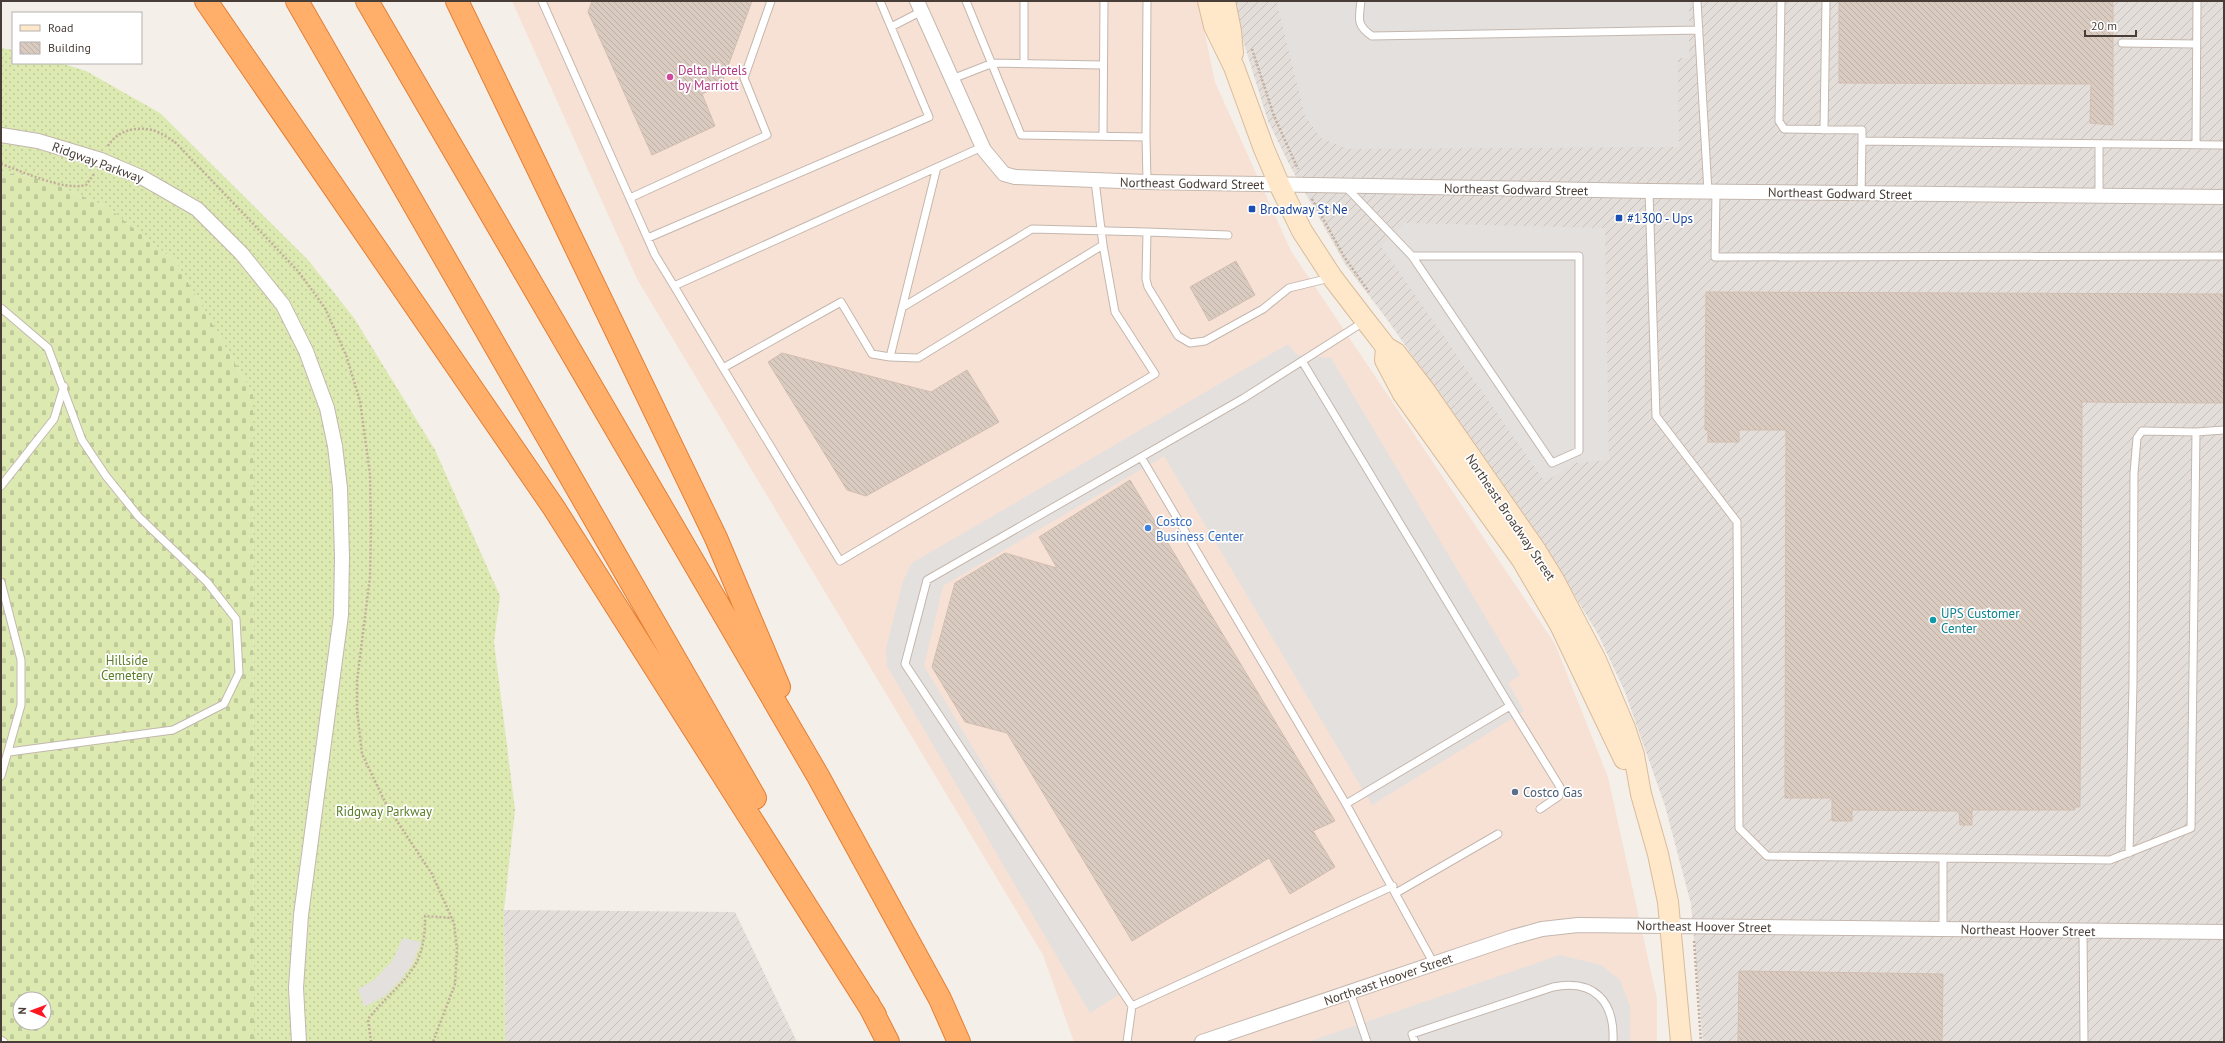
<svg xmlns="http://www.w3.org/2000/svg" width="2225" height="1043" viewBox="0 0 2225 1043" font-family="'PT Sans',sans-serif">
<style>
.commercial{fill:#f7e1d4}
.industrial{fill:url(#industrial-furrows)}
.grass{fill:url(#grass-dots)}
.cemetery{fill:url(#cemetery-stones);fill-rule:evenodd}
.parking{fill:#e3e0de}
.building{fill:url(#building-back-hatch);stroke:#d2beb1}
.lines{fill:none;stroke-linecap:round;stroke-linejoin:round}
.service-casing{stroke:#c4b7ae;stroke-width:9}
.minor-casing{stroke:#c4b7ae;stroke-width:16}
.secondary-casing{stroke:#d9bb9a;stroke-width:22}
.motorway-casing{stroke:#e37f35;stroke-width:24}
.path{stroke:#c3ad9c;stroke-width:2.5;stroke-dasharray:2 2;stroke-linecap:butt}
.service{stroke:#fff;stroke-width:7}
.minor{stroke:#fff;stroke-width:14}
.secondary{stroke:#ffe7c9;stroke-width:20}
.motorway{stroke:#ffaf6a;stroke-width:22}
.hotel-dot{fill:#d1479c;stroke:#fff;stroke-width:1.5}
.transit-dot{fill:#1a4fb4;stroke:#fff;stroke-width:1.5}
.shop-dot{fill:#3f7fe0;stroke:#fff;stroke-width:1.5}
.culture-dot{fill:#0f9aa8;stroke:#fff;stroke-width:1.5}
.service-dot{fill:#5c6f8a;stroke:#fff;stroke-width:1.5}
.labels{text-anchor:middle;stroke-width:3.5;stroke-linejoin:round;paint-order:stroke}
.hotel-label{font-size:13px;fill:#b23c85;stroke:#fff;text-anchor:start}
.street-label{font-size:13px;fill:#493e37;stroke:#fff}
.transit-label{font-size:13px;fill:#164399;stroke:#fff;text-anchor:start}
.shop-label{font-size:13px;fill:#366cbe;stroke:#fff;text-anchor:start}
.culture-label{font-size:13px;fill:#0d838f;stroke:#fff;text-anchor:start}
.park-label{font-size:13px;fill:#5a7d27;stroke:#fff}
.service-label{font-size:13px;fill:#4e5e75;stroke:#fff;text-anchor:start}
</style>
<defs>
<pattern id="industrial-furrows" width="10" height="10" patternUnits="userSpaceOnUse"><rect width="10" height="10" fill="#e4deda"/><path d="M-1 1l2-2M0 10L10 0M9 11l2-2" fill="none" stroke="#c5c0bc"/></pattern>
<pattern id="grass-dots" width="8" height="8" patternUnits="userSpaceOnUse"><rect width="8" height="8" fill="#dceab1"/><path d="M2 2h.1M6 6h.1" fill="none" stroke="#beca99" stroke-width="1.8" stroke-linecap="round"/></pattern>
<pattern id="cemetery-stones" width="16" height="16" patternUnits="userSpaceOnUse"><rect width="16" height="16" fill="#dceab1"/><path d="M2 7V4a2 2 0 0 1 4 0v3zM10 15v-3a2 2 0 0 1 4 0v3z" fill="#beca99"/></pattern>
<pattern id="building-back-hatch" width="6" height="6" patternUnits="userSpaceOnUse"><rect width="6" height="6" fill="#dacbc1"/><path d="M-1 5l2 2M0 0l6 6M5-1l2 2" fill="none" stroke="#bdafa6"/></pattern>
</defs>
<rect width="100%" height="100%" fill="#f5efe9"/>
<!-- commercial -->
<path class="commercial" d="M512,1H1198L1215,82L1291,251L1555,644L1608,777L1657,999V1042H1074L1043,955L637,279Z"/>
<!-- industrial -->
<path class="industrial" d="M1233,1H2224V1042H1703L1691,904L1665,806L1625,692L1598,634L1532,526L1386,318L1345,264L1289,164L1268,121L1236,18Z
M504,910L735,912L797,1042H505Z"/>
<!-- grass -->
<path class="grass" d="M1,48L13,50V63H61L86,71L160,113L308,260L354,318L435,450L500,596L494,642L515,810L504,910L505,1042H254L253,394L176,262L107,207L40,178L1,172Z"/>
<!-- cemetery -->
<path class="cemetery" d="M1,172L40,178L107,207L176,262L253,394L254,1042H1ZM20,999H44V1023H20Z"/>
<!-- parking -->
<path class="parking" d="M1278,1H1689V58H1678L1679,147L1347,149L1321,138L1305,116L1277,4Z
M1405,223L1605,228L1609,460L1576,463L1545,482L1381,246Z
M1288,344L1297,355L1331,358L1520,675L1508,683L1524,711L1372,805L1164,456L943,586L924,666L1120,994L1090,1013L887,666L886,649L903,581L912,563Z
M403,938L421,942L413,963L400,981L384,997L364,1007L358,989L374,980L392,961Z
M1560,955L1601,965L1620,980L1630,1006V1042H1308Z"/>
<!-- building -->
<path class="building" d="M592,1H752L721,85L702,94L715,126L652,155L588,12Z
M1839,1H2113V125L2090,123L2091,84L1839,83Z
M1236,261L1255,295L1209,321L1190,287Z
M1706,292L2224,294V403L2082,402L2080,807H2075V810H1972V825H1960L1959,811L1852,810V821H1832V798H1785L1786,430H1739V442H1708V430H1705Z
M782,353L931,392L967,370L999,422L866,496L847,490L768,362Z
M1130,480L1335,821L1313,831L1335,867L1290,894L1269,858L1132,941L1007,733L965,722L932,667L955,583L1005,553L1057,568L1039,537Z
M1739,971L1943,974L1942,1042H1738Z"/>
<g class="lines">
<!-- service casing -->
<g class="service-casing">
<path id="service" d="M542,1L655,255L674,286L982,147
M966,1L1021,135L1146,137L1147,1
M1024,1V64
M1361,1C1359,19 1356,25 1372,36L1699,30
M1697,1L1708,192
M1781,1L1779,121L1784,129L1862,130V141L2224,145
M891,27L922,11
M2122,43L2196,44
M952,79L993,63L1103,65
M1824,130L1826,1
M1103,136L1104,1
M1146,137L1147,182
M2196,144L2197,1
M1345,186L1412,256L1552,463L1579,451V256H1412
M1649,191L1656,416L1737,522L1739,828L1767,856L1943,858
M1716,192L1715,257L2224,256
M1861,194L1862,141
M2099,196V144
M630,198L767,135L744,78L771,1
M1228,235L1147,232L1146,279L1148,287L1178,336L1190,343L1205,341L1263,309L1289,288L1330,278
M648,238L929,117L880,1
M674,286L723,368L841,302L872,354L890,357L937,167
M903,307L1032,229L1147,232
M1,308L48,348L82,440L106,476L139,517L207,582L236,619L239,673L224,704L173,730L9,752
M1365,321L1244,398L927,580L905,664L1132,1006L1393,886
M890,357L918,358L1103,245L1095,181
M1302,361L1510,706L1346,804
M723,368L840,561L1155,374L1115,312L1103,245
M1141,457L1346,804L1434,964
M1,486L54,419L64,386
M1,582L21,660V705L1,776
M1510,706L1560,787L1559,796L1540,809
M2129,853L2133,684L2134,473L2137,438L2142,431L2196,432
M1396,893L1498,834
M1943,929V858L2110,860L2191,828L2196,432L2224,430
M2083,931L2084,1042
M1350,992L1367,1042
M1,1040L4,1042
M1127,1042L1132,1006
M1415,1042L1412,1034L1553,987C1594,979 1615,1001 1613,1042"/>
</g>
<!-- minor casing -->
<g class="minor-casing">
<path id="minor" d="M917,1L984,150L1004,174L1015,177L1147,182L1649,191L2224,197
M1,135L38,141L101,160L143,178L197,209L242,254L283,305L306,351L327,408L335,446L340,488L342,557L341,615L301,915L296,988L299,1042
M1202,1042L1513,937L1542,929L1578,925L2224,932"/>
</g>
<!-- secondary casing -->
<g class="secondary-casing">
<path id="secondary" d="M1208,1L1214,26L1234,67L1264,149L1279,184L1302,231L1332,277L1365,320L1386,347L1396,353L1423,388L1535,549L1554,580L1596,660L1625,728L1634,755L1641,794L1658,854L1668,902L1681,1042
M1225,1L1231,31L1233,53
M1386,347L1385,360L1403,394L1522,560L1560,625L1624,759"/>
</g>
<!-- motorway casing -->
<g class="motorway-casing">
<path id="motorway" d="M206,1L554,508L875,1015
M297,1L755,798
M367,1L818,776L940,999L959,1042
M457,1L716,538L779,687
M868,1003L888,1042"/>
</g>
<!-- path -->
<path class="path" d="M1252,49L1274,116L1298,169
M108,146C117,131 135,126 152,130C160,132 168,138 175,142L298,271L325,308L346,355L360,401L370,474L371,532L370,577L357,681V710L362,754L387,806L432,874L454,923L457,949L455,984L433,1042
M1,164C25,172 62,191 86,185L94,174
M1312,199L1345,258L1369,292
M1694,941L1701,1042
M371,1042L368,1019C400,979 426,974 425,916L452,918"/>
<!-- service -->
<use href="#service" class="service"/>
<!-- minor -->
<use href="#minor" class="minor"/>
<!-- secondary -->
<use href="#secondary" class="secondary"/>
<!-- motorway -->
<use href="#motorway" class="motorway"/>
</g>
<!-- markers -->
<circle class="hotel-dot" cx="670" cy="77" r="4"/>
<g class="transit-dot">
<rect x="1248" y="205" width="8" height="8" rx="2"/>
<rect x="1615" y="214" width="8" height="8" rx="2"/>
</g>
<circle class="shop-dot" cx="1148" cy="528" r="4"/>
<circle class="culture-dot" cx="1933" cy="620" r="4"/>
<circle class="service-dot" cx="1515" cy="792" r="4"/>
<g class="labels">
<!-- hotel labels -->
<g class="hotel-label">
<text x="678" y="75">Delta Hotels<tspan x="678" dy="15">by Marriott</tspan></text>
</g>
<!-- street labels -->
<g class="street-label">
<text transform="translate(98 162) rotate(20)" y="5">Ridgway Parkway</text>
<text transform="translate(1192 183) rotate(1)" y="5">Northeast Godward Street</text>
<text transform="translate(1516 189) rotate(1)" y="5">Northeast Godward Street</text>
<text transform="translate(1840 193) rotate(1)" y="5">Northeast Godward Street</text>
<text transform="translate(1511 517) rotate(56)" y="5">Northeast Broadway Street</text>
<text transform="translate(1704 926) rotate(1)" y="5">Northeast Hoover Street</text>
<text transform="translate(2028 930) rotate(1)" y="5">Northeast Hoover Street</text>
<text transform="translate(1388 979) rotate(-19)" y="5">Northeast Hoover Street</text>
</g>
<!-- transit labels -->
<g class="transit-label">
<text x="1260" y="214">Broadway St Ne</text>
<text x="1627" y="223">#1300 - Ups</text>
</g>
<!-- shop labels -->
<g class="shop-label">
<text x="1156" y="526">Costco<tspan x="1156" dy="15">Business Center</tspan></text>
</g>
<!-- culture labels -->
<g class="culture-label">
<text x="1941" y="618">UPS Customer<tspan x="1941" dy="15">Center</tspan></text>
</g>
<!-- park labels -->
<g class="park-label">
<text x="127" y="665">Hillside<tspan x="127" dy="15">Cemetery</tspan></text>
<text x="384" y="816">Ridgway Parkway</text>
</g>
<!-- service labels -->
<g class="service-label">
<text x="1523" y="797">Costco Gas</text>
</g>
</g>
<!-- border -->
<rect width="2225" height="1043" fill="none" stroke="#493e37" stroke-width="4"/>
<!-- legend -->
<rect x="12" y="12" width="130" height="52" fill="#ffffff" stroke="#b6b2af"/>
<rect x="20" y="25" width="20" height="6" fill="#ffe7c9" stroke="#b6b2af"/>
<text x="48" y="32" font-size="12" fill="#493e37">Road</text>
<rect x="20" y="42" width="20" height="12" fill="url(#building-back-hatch)" stroke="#b6b2af"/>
<text x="48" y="52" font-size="12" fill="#493e37">Building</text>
<!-- north arrow -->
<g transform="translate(32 1011) rotate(271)"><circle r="19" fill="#ffffff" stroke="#b6b2af"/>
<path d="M0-3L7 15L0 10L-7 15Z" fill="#ff1623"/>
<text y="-6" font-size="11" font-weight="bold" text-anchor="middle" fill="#493e37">N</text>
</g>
<!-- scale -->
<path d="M2085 30v6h51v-6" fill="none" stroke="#493e37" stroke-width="2"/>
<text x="2091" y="30" font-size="12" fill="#493e37" stroke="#ffffff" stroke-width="3" paint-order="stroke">20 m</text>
</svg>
